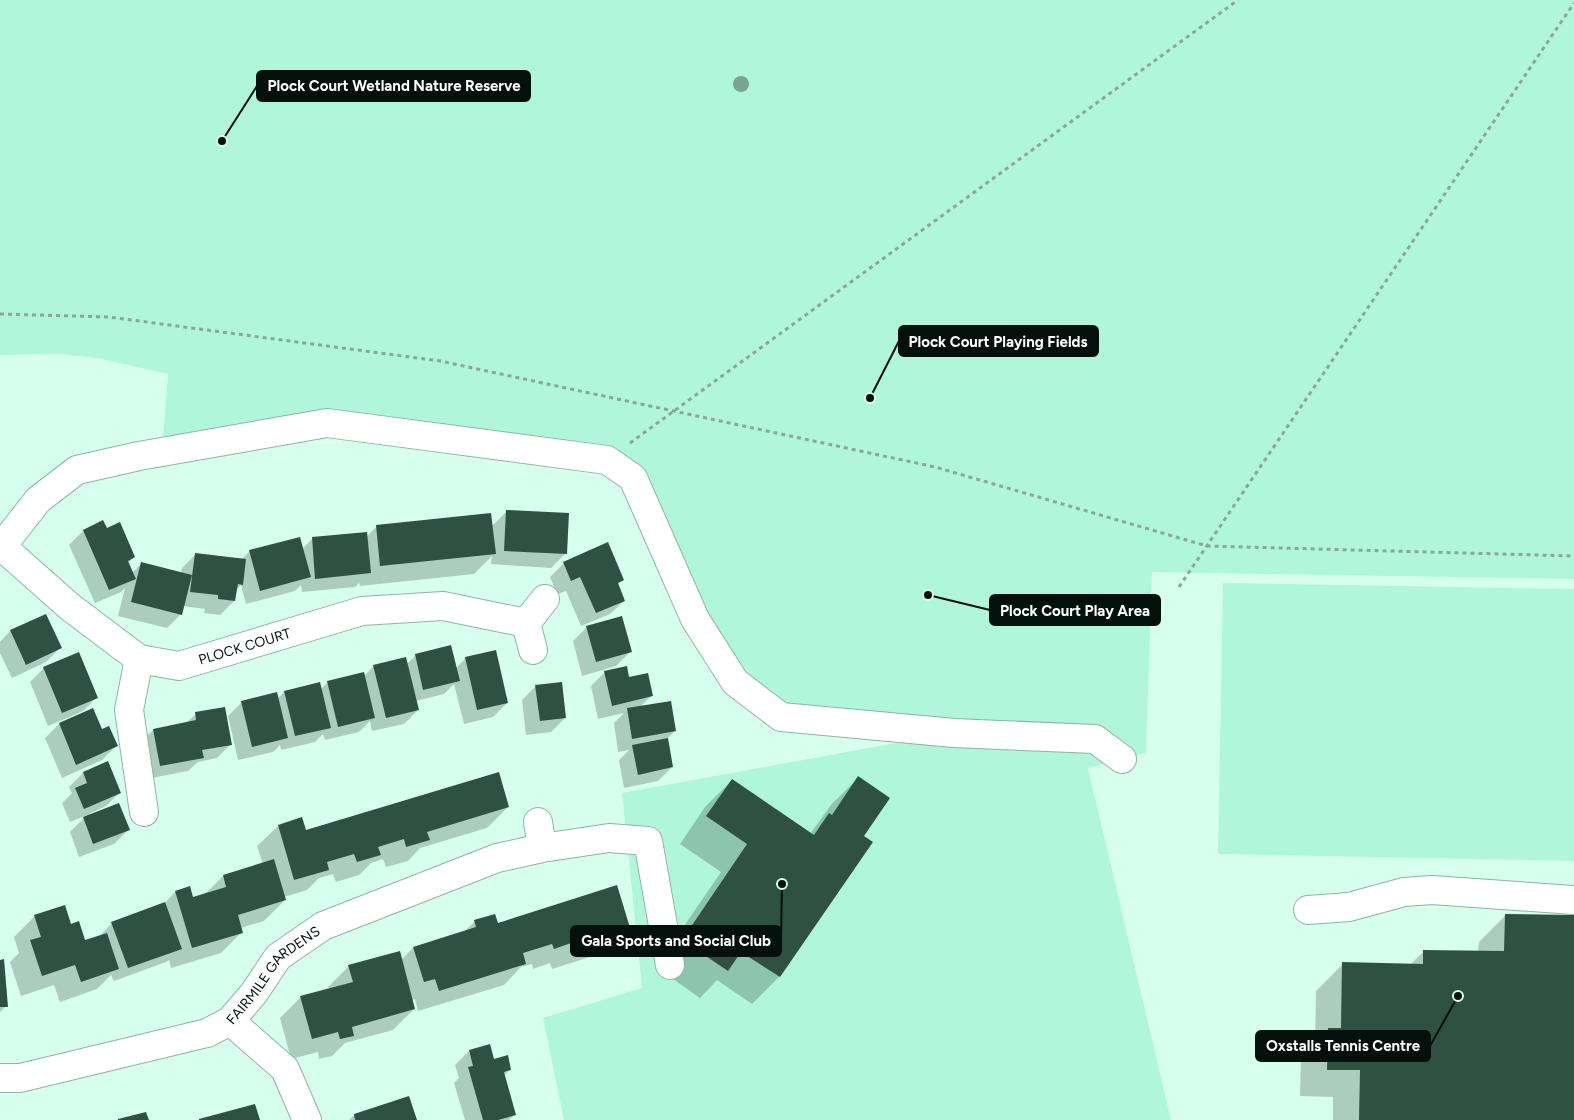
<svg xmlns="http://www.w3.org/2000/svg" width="1574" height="1120" viewBox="0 0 1574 1120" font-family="Figtree,sans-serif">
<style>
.green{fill:#aff6db}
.shadow{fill:#0003}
.building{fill:#2e5144}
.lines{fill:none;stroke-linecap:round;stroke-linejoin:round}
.minor-casing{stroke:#8eb4a5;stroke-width:30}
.path{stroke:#89a79a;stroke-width:3;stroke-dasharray:4 4;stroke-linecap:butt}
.minor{stroke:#fff;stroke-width:28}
.tree{fill:#79a494}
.labels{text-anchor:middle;stroke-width:5;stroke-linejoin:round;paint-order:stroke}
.street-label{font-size:14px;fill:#03100b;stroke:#d7ffee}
.leader{fill:none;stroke:#03100b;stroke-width:2}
.callout-dot{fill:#03100b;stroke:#d7ffee;stroke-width:2}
.callout{fill:#03100b;stroke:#03100b;stroke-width:2}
.callout-label{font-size:15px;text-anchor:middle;font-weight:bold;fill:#fff}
</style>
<rect width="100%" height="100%" fill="#d7ffee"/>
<!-- green -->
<path class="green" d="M0,0H1574V579L1152,572L1146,753L1088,768L1171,1120H564L543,1018L642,988L622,793L951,733L781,717L735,682L633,478L327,423L162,451L168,374L97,358L60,354L0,355Z
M1223,583L1574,589V861L1218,854Z"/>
<!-- shadow -->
<path class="shadow" d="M507,511L565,554L551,568L491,564L492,556L474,574L360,586L359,583L355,587L302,592L301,585L295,591L246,604L241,585L235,591L234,601L220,615L204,613L205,609L183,606L181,614L167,628L118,616L125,588L121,592L95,603L69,545L83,531L106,529L134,557L128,563L132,573L142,563L181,573L182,568L196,554L241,560L250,551L302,549L312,539L366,537L376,527L490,514L492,526Z
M564,563L622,580L617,585L624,601L610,614L581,626L566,591L557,594L550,577Z
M45,615L60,648L46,662L12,678L0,653V642L10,631Z
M587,627L630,652L616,666L582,676L573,641Z
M416,655L455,669L466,658L507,703L493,717L464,724L454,684L444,694L416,701L418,710L404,724L372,731L370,721L359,732L325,740L323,734L315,742L281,750L280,745L273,752L238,760L228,716L242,702L277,699L284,692L319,684L320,690L328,682L363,677L374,666L407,664Z
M44,668L97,697L83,711L48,726L30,682Z
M605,672L628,678L651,696L640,707L675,731L667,739L672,767L658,781L624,788L619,760L629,750L618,752L614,723L624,713L598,719L591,686Z
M536,686L565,718L551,732L526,735L522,700Z
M93,710L102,731L116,746L102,760L62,778L45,738L59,724Z
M196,714L231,744L217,758L198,762L188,771L146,779L139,744L153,730L186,723Z
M107,763L120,792L106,806L89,814L90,816L128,830L114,844L79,857L70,832L87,815L70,822L62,803L72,793L69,787L83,773Z
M858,778L862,836L871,842L779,977L752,1004L717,980L700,998L656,967L721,872L680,844L705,807L732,780L810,834L831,805Z
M508,807L487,828L420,848L408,861L386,867L383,859L371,863L359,875L336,882L333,874L319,878L307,890L284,897L285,900L264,921L240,928L242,932L221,953L171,968L169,960L166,962L114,981L111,975L97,989L60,1002L54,985L21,996L10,962L19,953L14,937L35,916L70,926L85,942L98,938L112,923L163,905L175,892L192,899L203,896L223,876L263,864L257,846L278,826L301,819L305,832Z
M1506,915L1574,917V1120H1333V1097L1300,1096L1301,1056L1315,1042L1316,991L1343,964L1410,965L1424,951L1478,952L1479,942Z
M475,921L497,924L630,931L609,951L552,969L550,963L533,969L532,964L521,967L504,985L418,1011L415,999L412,1000L414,1009L393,1030L345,1043L332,1056L319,1059L318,1052L291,1059L280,1018L301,997L329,989L328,987L349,966L401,960L413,948L464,932Z
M0,961L6,1006L0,1012Z
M469,1051L510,1069L504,1076L515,1114L509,1120H465L454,1083L459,1078L455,1065Z
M354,1115L416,1120H349Z"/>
<!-- building -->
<path class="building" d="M506,510L569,513L567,554L504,551Z
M491,513L496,554L380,566L376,525Z
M103,520L107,528L120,522L135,557L128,561L136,579L109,590L83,530Z
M367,532L371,573L315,579L312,537Z
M300,537L311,577L260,591L249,550Z
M608,542L624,580L618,583L625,601L596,613L580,577L571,581L563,562Z
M195,553L246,559L243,585L238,584L235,601L218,599V595L190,592Z
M141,562L192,575L182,615L131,602Z
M46,614L62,648L26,665L10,630Z
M622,616L632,652L596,662L586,626Z
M451,645L460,681L423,690L415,654Z
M496,650L508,703L477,710L465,657Z
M79,652L98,698L62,713L43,667Z
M406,657L419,710L386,718L373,665Z
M627,666L629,677L648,673L653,696L612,706L604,671Z
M364,672L375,718L338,727L327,681Z
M320,682L331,728L295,736L284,691Z
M562,682L566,718L540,721L535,685Z
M277,692L288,738L252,747L241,701Z
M671,701L676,731L632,739L627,708Z
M225,707L232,745L202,750L204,758L160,766L153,729L196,720L195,712Z
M93,708L102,729L109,726L118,746L76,765L59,723Z
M668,738L673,767L638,775L632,745Z
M108,761L121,793L84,809L75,788L87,783L83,772Z
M499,772L509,807L427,832L430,840L406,847L404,839L378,847L381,855L357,862L354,854L327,862L329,870L294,880L278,825L302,817L306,830Z
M858,776L890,798L864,836L873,842L780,977L741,952L728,971L682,940L747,844L706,816L732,779L814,835L829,813L832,815Z
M119,803L130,830L93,844L83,817Z
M274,859L286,900L238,915L243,933L192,948L175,891L190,886L193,897L226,887L223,875Z
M617,885L631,931L573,949L571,943L554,949L552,944L523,953L526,964L439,991L435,979L424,982L413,947L476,927L474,920L495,914L498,923Z
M165,902L182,949L128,968L111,922Z
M65,905L71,924L79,921L85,940L107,933L119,969L81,982L75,965L42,976L30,940L41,937L34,915Z
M1505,914L1574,915V1120H1359L1360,1070H1327L1328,1028H1341L1342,962L1423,964V950L1504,951Z
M400,951L415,1009L352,1027L354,1036L340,1039L338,1032L312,1039L300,996L353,982L348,965Z
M4,959L8,1007H0V960Z
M490,1044L494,1059L508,1055L511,1070L504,1072L516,1115L498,1120H483L468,1067L473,1066L469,1050Z
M409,1096L417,1120H355L354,1114Z
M255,1104L260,1120H199V1119Z
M146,1112L149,1120H118V1119Z"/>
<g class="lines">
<!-- minor casing -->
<g class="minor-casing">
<g id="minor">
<path id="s1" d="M0,545L70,607L139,659L179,666L362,611L443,606L526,623L545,599"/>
<path d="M2,546L38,500L77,470L139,456L327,423L607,460L633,478L695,619L735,682L781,717L954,733L1095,739L1122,759"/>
<path d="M526,623L533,650"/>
<path d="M139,659L129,710L144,812"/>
<path d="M538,822L542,848"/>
<path d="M1308,910L1349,907L1404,892L1432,890L1574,900"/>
<path d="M230,1021L285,1069L307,1120"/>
<path id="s2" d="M0,1078H20L207,1033L230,1021L254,993L278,957L323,926L497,858L542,848L609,838L648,841L670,965"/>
</g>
</g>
<!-- path -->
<path class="path" d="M0,314L109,317L440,361L935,467L1207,546L1574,556
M630,443L1238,0
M1179,587L1574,3"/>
<!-- minor -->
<use href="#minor" class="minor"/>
</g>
<!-- trees -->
<circle class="tree" cx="741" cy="84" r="8"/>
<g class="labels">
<!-- street labels -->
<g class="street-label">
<text dy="5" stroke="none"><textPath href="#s1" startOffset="289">PLOCK COURT</textPath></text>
<text dy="5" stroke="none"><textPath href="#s2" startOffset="302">FAIRMILE GARDENS</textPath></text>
</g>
</g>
<!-- callouts -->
<path class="leader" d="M222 141L257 86M870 398L899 341M928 595L990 610M782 884L781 941M1458 996L1430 1046"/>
<g class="callout-dot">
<circle cx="222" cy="141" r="5"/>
<circle cx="870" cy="398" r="5"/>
<circle cx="928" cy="595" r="5"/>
<circle cx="782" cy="884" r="5"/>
<circle cx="1458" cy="996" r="5"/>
</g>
<g class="callout">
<rect x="257" y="71" width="273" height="30" rx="5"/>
<rect x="899" y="326" width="199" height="30" rx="5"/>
<rect x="990" y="595" width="170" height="30" rx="5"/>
<rect x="571" y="926" width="210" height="30" rx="5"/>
<rect x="1256" y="1031" width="174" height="30" rx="5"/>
</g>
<g class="callout-label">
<text x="394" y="91">Plock Court Wetland Nature Reserve</text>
<text x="998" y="347">Plock Court Playing Fields</text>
<text x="1075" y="616">Plock Court Play Area</text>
<text x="676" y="946">Gala Sports and Social Club</text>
<text x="1343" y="1051">Oxstalls Tennis Centre</text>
</g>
</svg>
